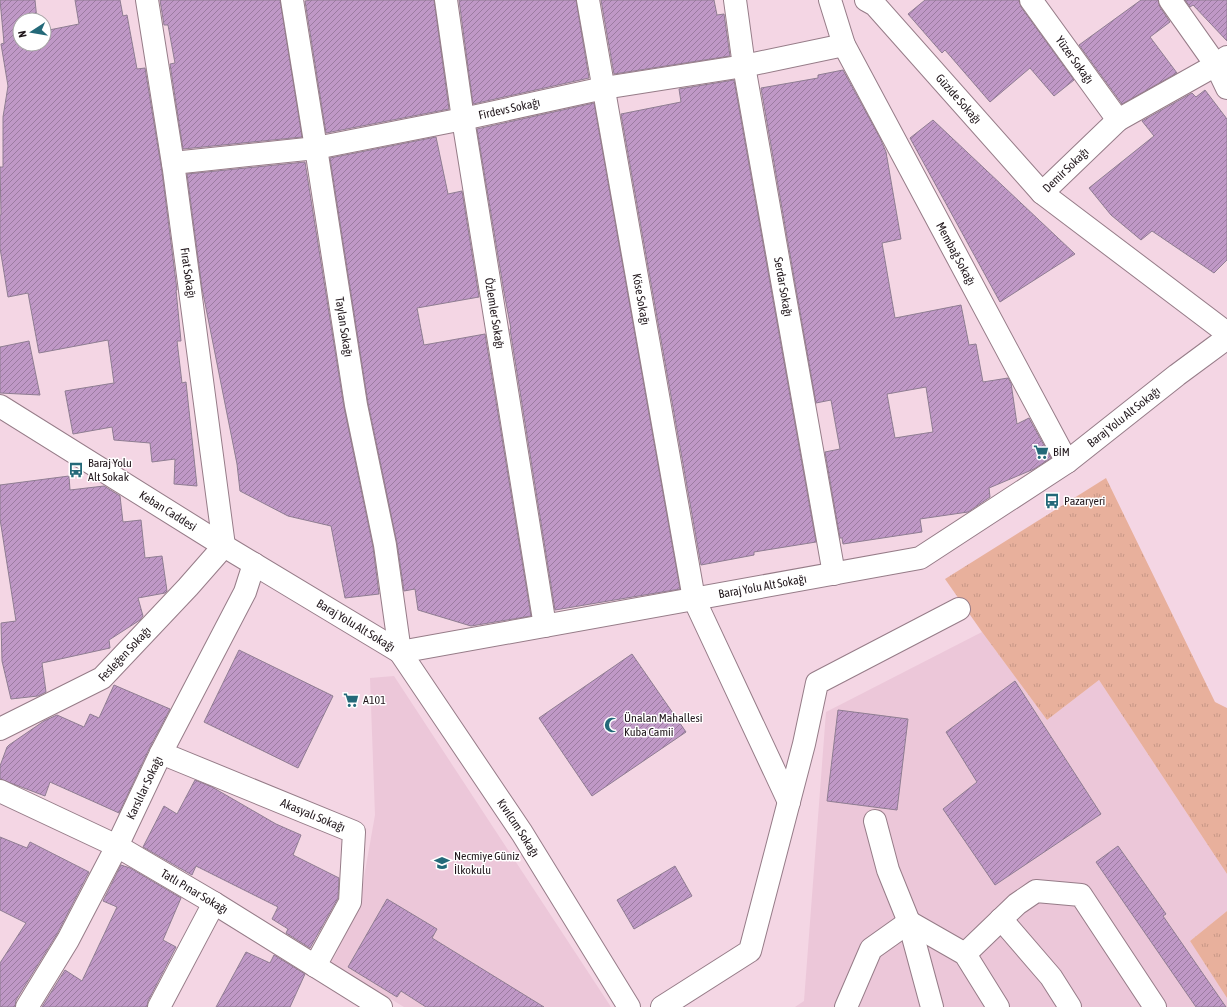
<svg xmlns="http://www.w3.org/2000/svg" width="1227" height="1007" viewBox="0 0 1227 1007" font-family="'Asap Condensed',sans-serif">
<style>
.built{fill:#ecc7d9}
.grass{fill:url(#grass-tufts)}
.building{fill:url(#building-hatch);stroke:#8f7d92;fill-rule:evenodd}
.lines{fill:none;stroke-linecap:round;stroke-linejoin:round}
.minor-casing{stroke:#967c88;stroke-width:24}
.minor{stroke:#fff;stroke-width:22}
.labels{text-anchor:middle;stroke-width:3;stroke-linejoin:round;paint-order:stroke}
.street-label{font-size:12px;fill:#21171c;stroke:#fff}
.poi-label{font-size:12px;fill:#21171c;stroke:#fff;text-anchor:start}
</style>
<defs>
<pattern id="grass-tufts" width="24" height="20" patternUnits="userSpaceOnUse"><rect width="24" height="20" fill="#e8b09c"/><path d="M3 7l-1-3M5 7V3M7 7l1-3M15 17l-1-3M17 17v-4M19 17l1-3" fill="none" stroke="#c79786"/></pattern>
<pattern id="building-hatch" width="6" height="6" patternUnits="userSpaceOnUse"><rect width="6" height="6" fill="#bf98c6"/><path d="M-1 1l2-2M0 6l6-6M5 7l2-2" fill="none" stroke="#9b7ba0"/></pattern>
</defs>
<rect width="100%" height="100%" fill="#f4d6e4"/>
<!-- built -->
<path class="built" d="M982,632L1047,720L1099,680L1227,874V911L1190,941L1227,998V1007H795L804,1001L826,712Z
M394,676L611,1007H404L331,963L358,911L375,815L370,678Z"/>
<!-- grass -->
<path class="grass" d="M1106,478L1215,702L1227,708V874L1099,680L1047,720L982,632L945,579Z
M1227,911V998L1190,941Z"/>
<!-- building -->
<path class="building" d="M0,0H35L37,20H20V44H44V31L79,24L75,0H120L123,16L127,15L137,69L145,68L162,172L177,290H176L181,341H177L182,383L186,382L197,486L174,484L175,459L152,462L150,443L114,440L112,427L73,434L65,391L114,383L108,340L39,353L28,293L8,297L0,248V215H1L0,167H3V117L8,86L1,44L4,43Z
M160,0H280L302,137L183,149L170,64L175,63L168,25H164Z
M311,0H434L449,109L326,133L305,1Z
M459,0H576L589,78L473,104Z
M601,0H714L717,15L724,14L730,56L614,74Z
M925,0H1019L1021,7L1074,80L1054,96L1030,68L990,102L945,50L942,53L908,14Z
M1141,0H1158L1160,7L1170,22L1150,37L1177,73L1122,104L1079,45Z
M1185,0H1227V41L1193,5L1190,7Z
M843,70L880,138L886,152L901,239L882,243L895,318L961,305L969,345L976,344L983,382L1008,378L1011,383L1017,424L1029,418L1051,458L1034,469L989,488L990,497L968,512L920,519L922,532L843,544L842,538H840L825,452L840,449L831,400L816,403L761,88L818,78V75ZM926,387L933,432L895,438L887,394Z
M734,80L816,542L754,552V555L701,565L621,114L681,102L679,89Z
M1205,90L1227,119V260L1214,273L1152,231L1141,240L1111,215L1089,188L1154,136L1142,121L1192,93L1196,97Z
M594,103L680,589L555,610L510,329H511L504,292L477,129Z
M933,120L1075,254L1000,302L910,138Z
M436,137L448,194L462,191L479,297L417,308L424,345L485,334L531,616L471,626L418,610L415,589L404,591L397,543L368,403L330,158Z
M305,162L344,407L373,547L379,594L345,598L331,526L288,516L240,491L237,464L202,288L187,174Z
M29,341L40,395L0,393V347Z
M69,476L70,490L104,486L120,496L123,522L141,520L145,558L162,556L167,591L165,593L138,598L143,616L140,620L109,640L110,648L42,663L46,692L38,696L11,699L2,661L1,623L16,621L0,519V485Z
M239,650L333,696L298,768L204,722Z
M632,654L686,732L592,796L539,718Z
M1015,681L1101,814L995,885L943,809L977,782L946,732Z
M114,685L170,709L150,747L119,813L50,782L45,796L0,779V766L7,747L9,745L44,721L57,715L84,727L90,714L99,718Z
M838,710L908,719L897,810L827,801Z
M195,780L212,787L276,824L301,835L293,855L339,878L338,898L310,948L286,933L288,929L272,919L278,907L196,866L192,875L143,847L164,806L177,814Z
M0,837L27,848L30,842L89,872L57,934L16,1000L15,1007H0V963L26,923L0,910Z
M1118,846L1166,914L1163,916L1226,1007H1196L1096,862Z
M121,865L130,868L181,898L163,940L176,947L148,1001L147,1007H42L65,970L82,981L117,907L103,901Z
M675,866L692,896L634,929L617,900Z
M387,899L437,929L432,938L544,1007H426L401,991L397,997L348,967Z
M246,952L270,963L274,955L305,974L290,1007H216Z"/>
<g class="lines">
<!-- minor casing -->
<g class="minor-casing">
<g id="minor">
<path id="s1" d="M292,0L316,148L356,405L385,545L400,652L522,833L629,1007"/>
<path id="s2" d="M446,0L463,119L545,626"/>
<path id="s3" d="M588,0L694,599L789,802"/>
<path id="s4" d="M735,0L744,66L834,574"/>
<path id="s5" d="M830,0L844,45L1067,462"/>
<path id="s6" d="M866,0L875,5L1042,193L1227,333"/>
<path id="s7" d="M1031,0L1118,120"/>
<path d="M1170,0L1216,65L1227,88"/>
<path id="s8" d="M173,163L316,148L463,119L604,88L744,66L844,45"/>
<path id="s9" d="M1042,193L1118,120L1216,65L1227,57"/>
<path id="s10" d="M0,406L224,546L400,652L920,558L1067,462L1177,375L1227,338"/>
<path id="s11" d="M0,729L102,678L188,587L224,546L174,170L147,0"/>
<path id="s12" d="M161,753L354,832L350,902L315,966"/>
<path id="s13" d="M0,791L117,846L214,903L381,1007"/>
<path d="M875,821L888,870L909,922L932,1007"/>
<path d="M1001,919L1051,977L1070,1007"/>
<path d="M909,922L965,954L998,1007"/>
<path d="M965,954L1017,904L1036,891L1081,895L1155,1007"/>
<path id="s14" d="M27,1007L68,940L117,846L161,753L245,592L254,564"/>
<path d="M159,1007L214,903"/>
<path d="M662,1007L750,951L804,744L817,683L959,609"/>
<path d="M846,1007L871,949L909,922"/>
</g>
</g>
<!-- minor -->
<use href="#minor" class="minor"/>
</g>
<!-- icons -->
<defs>
<g id="supermarket-bare" transform="scale(1.2)"><path d="M-6-5.5h2.5l.6 2H6L4.5 2H-2.5L-4.4-4H-6ZM-1.5 3.2a1.3 1.3 0 1 0 .1 0ZM3 3.2a1.3 1.3 0 1 0 .1 0Z" fill="#246979" stroke="#fff" stroke-width="2.5" paint-order="stroke"/></g>
<g id="bus-bare" transform="scale(1.2)"><path d="M-5-6H5V4H4V6H2V4H-2V6H-4V4H-5ZM-3.5-4V0h7V-4ZM-3.5 1.2v1.5H-2V1.2ZM2 1.2v1.5H3.5V1.2Z" fill="#246979" stroke="#fff" stroke-width="2.5" paint-order="stroke"/></g>
<g id="mosque-bare" transform="scale(1.2)"><path d="M3.5-4.9A6 6 0 1 0 3.5 4.9A5 5 0 1 1 3.5-4.9Z" fill="#246979" stroke="#fff" stroke-width="2.5" paint-order="stroke"/></g>
<g id="school-bare" transform="scale(1.2)"><path d="M0-5L7-2L0 1L-7-2ZM-4 1L0 2.5L4 1V4Q0 6-4 4Z" fill="#246979" stroke="#fff" stroke-width="2.5" paint-order="stroke"/></g>
</defs>
<g fill-rule="evenodd">
<use href="#supermarket-bare" x="1041" y="452"/>
<use href="#bus-bare" x="76" y="470"/>
<use href="#bus-bare" x="1052" y="501"/>
<use href="#supermarket-bare" x="351" y="700"/>
<use href="#mosque-bare" x="612" y="725"/>
<use href="#school-bare" x="442" y="863"/>
</g>
<g class="labels">
<!-- street labels -->
<g class="street-label">
<text dy="4" stroke="none"><textPath href="#s7" startOffset="74">Yüzer Sokağı</textPath></text>
<text dy="4" stroke="none"><textPath href="#s6" startOffset="136">Güzide Sokağı</textPath></text>
<text dy="4" stroke="none"><textPath href="#s8" startOffset="341">Firdevs Sokağı</textPath></text>
<text dy="4" stroke="none"><textPath href="#s9" startOffset="33">Demir Sokağı</textPath></text>
<text dy="4" stroke="none"><textPath href="#s5" startOffset="284">Membağ Sokağı</textPath></text>
<text transform="translate(188 273) rotate(82)" y="4">Fırat Sokağı</text>
<text dy="4" stroke="none"><textPath href="#s4" startOffset="291">Serdar Sokağı</textPath></text>
<text dy="4" stroke="none"><textPath href="#s3" startOffset="304">Köse Sokağı</textPath></text>
<text dy="4" stroke="none"><textPath href="#s2" startOffset="317">Özlemler Sokağı</textPath></text>
<text dy="4" stroke="none"><textPath href="#s1" startOffset="331">Taylan Sokağı</textPath></text>
<text dy="4" stroke="none"><textPath href="#s10" startOffset="1246">Baraj Yolu Alt Sokağı</textPath></text>
<text dy="4" stroke="none"><textPath href="#s10" startOffset="198">Keban Caddesi</textPath></text>
<text dy="4" stroke="none"><textPath href="#s10" startOffset="838">Baraj Yolu Alt Sokağı</textPath></text>
<text dy="4" stroke="none"><textPath href="#s10" startOffset="418">Baraj Yolu Alt Sokağı</textPath></text>
<text dy="4" stroke="none"><textPath href="#s11" startOffset="147">Fesleğen Sokağı</textPath></text>
<text dy="4" stroke="none"><textPath href="#s14" startOffset="249">Karslılar Sokağı</textPath></text>
<text dy="4" stroke="none"><textPath href="#s12" startOffset="164">Akasyalı Sokağı</textPath></text>
<text dy="4" stroke="none"><textPath href="#s1" startOffset="873">Kıvılcım Sokağı</textPath></text>
<text dy="4" stroke="none"><textPath href="#s13" startOffset="219">Tatlı Pınar Sokağı</textPath></text>
</g>
<!-- poi labels -->
<g class="poi-label">
<text x="1053" y="456">BİM</text>
<text x="88" y="467">Baraj Yolu<tspan x="88" dy="14">Alt Sokak</tspan></text>
<text x="1064" y="505">Pazaryeri</text>
<text x="363" y="704">A101</text>
<text x="624" y="722">Ünalan Mahallesi<tspan x="624" dy="14">Kuba Camii</tspan></text>
<text x="454" y="860">Necmiye Güniz<tspan x="454" dy="14">İlkokulu</tspan></text>
</g>
</g>
<!-- north arrow -->
<g transform="translate(32 32) rotate(258)"><circle r="19" fill="#ffffff" stroke="#a6a2a4"/>
<path d="M0-3L7 15L0 10L-7 15Z" fill="#246979"/>
<text y="-6" font-size="11" font-weight="bold" text-anchor="middle" fill="#21171c">N</text>
</g>
</svg>
